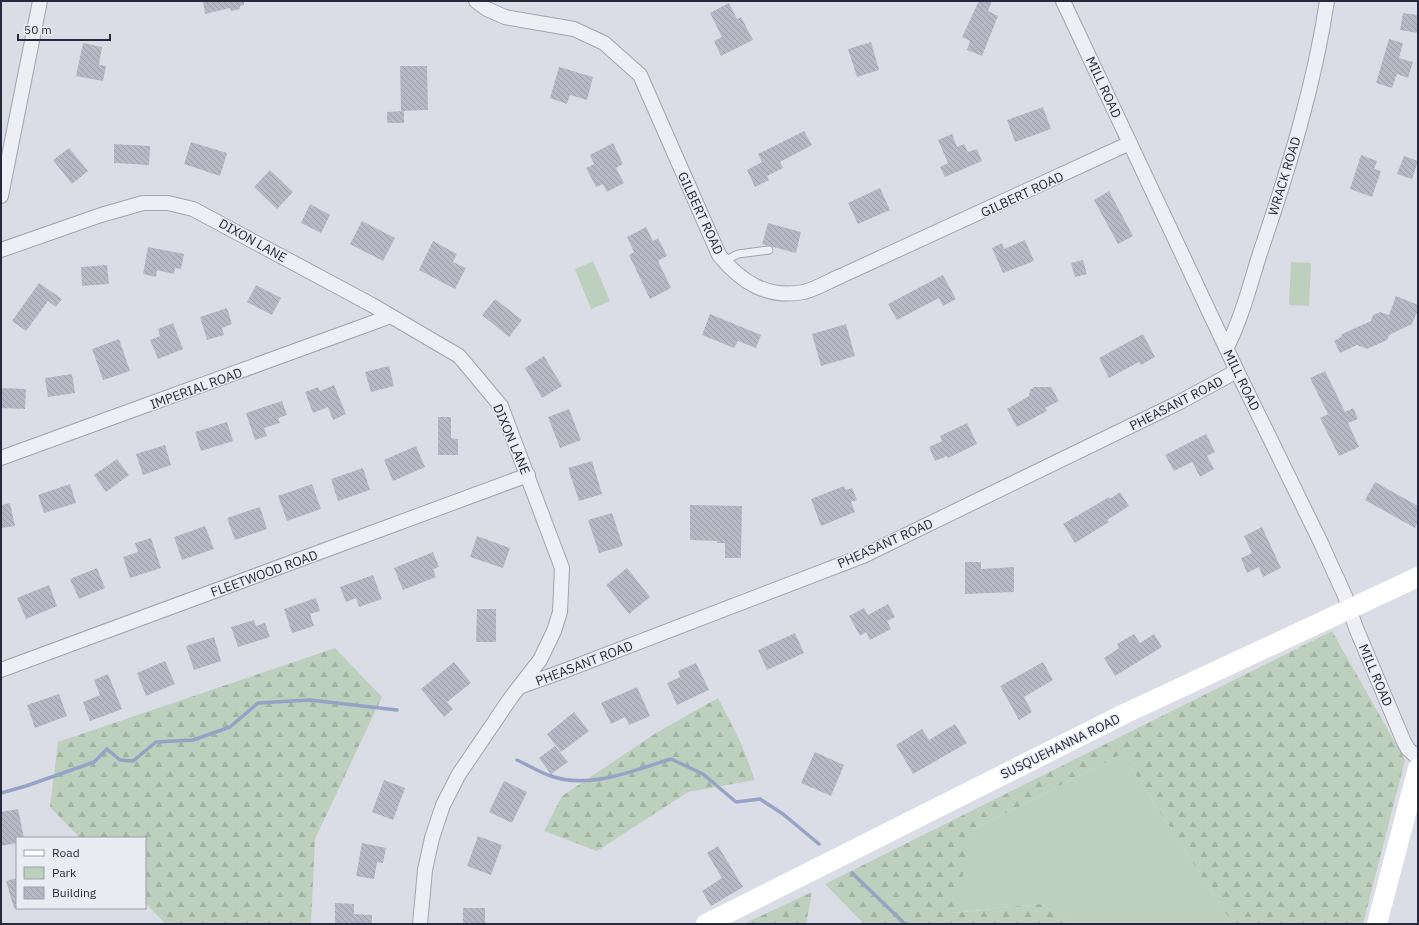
<svg xmlns="http://www.w3.org/2000/svg" width="1419" height="925" viewBox="0 0 1419 925" font-family="'IBM Plex Sans',sans-serif">
<style>
.green{fill:#bdd0bd}
.forest{fill:url(#forest-firs)}
.lines{fill:none;stroke-linecap:round;stroke-linejoin:round}
.stream{stroke:#96a3c6;stroke-width:3.5}
.building{fill:url(#building-back-hatch)}
.lane-casing{stroke:#a1a3b0;stroke-width:9}
.street-casing{stroke:#a1a3b0;stroke-width:16}
.lane{stroke:#eeeff4;stroke-width:7}
.street{stroke:#eeeff4;stroke-width:14}
.secondary{stroke:#fff;stroke-width:20}
.labels{text-anchor:middle;stroke-width:3;stroke-linejoin:round;paint-order:stroke}
.street-label{font-size:13px;fill:#26293c;stroke:#eaecf4}
</style>
<defs>
<pattern id="forest-firs" width="22" height="20" patternUnits="userSpaceOnUse"><rect width="22" height="20" fill="#bdd0bd"/><path d="M5 1l3.5 6h-7zM16 11l3.5 6h-7z" fill="#a2b3a3"/></pattern>
<pattern id="building-back-hatch" width="6" height="6" patternUnits="userSpaceOnUse"><rect width="6" height="6" fill="#b6b8c5"/><path d="M-1 5l2 2M0 0l6 6M5-1l2 2" fill="none" stroke="#9c9eaa"/></pattern>
</defs>
<rect width="100%" height="100%" fill="#dbdde6"/>
<!-- green -->
<path class="green" d="M593,261L610,301L591,309L575,269Z
M1291,262L1311,263L1309,306L1289,305Z
M1122,754L1233,924H1076L1040,904L953,913L974,829Z"/>
<!-- forest -->
<path class="forest" d="M1332,631L1405,760L1363,924H1233L1122,754L974,829L954,913L1040,904L1076,924H864L825,884Z
M335,648L382,697L315,839L311,924H166L145,903V838H80L50,807L58,742Z
M718,698L741,743L755,780L688,792L597,851L544,831L562,796L656,733Z
M812,892L806,924H743Z"/>
<g class="lines">
<!-- stream -->
<path class="stream" d="M517,760C528,765 539,772 551,776C589,790 634,770 671,759L703,774L736,802L760,799L783,814L819,844
M1,793L26,786L94,762L107,749L120,760L133,761L156,742L193,740L230,727L258,703L310,700L397,710
M852,873L905,924"/>
</g>
<!-- building -->
<path class="building" d="M203,1H244V5L240,6V9L231,11L230,8L205,14Z
M979,1H992L988,11L998,16L982,56L967,50L970,41L962,37Z
M729,3L737,19L741,17L753,40L721,56L714,41L722,37L710,13Z
M1403,13L1418,15V33L1400,30Z
M1389,39L1403,43L1399,58L1413,62L1408,78L1397,74L1392,88L1376,83Z
M871,42L879,70L857,77L848,49Z
M83,43L102,47L99,65L106,66L103,81L76,76Z
M400,66H427L428,110L401,111Z
M559,67L593,77L587,100L570,95L567,104L550,98Z
M1043,107L1051,129L1015,142L1007,120Z
M404,111V123H387V112Z
M804,131L812,145L780,162L783,168L767,176L769,180L755,187L747,170L762,162L758,154Z
M952,134L957,147L964,144L968,152L977,149L982,161L945,177L940,167L948,163L938,140Z
M191,142L227,153L220,176L184,164Z
M613,143L623,164L616,168L624,183L607,192L603,184L596,187L586,168L594,164L590,155Z
M114,144L150,146L149,165L114,163Z
M69,148L88,171L72,184L53,160Z
M1361,155L1377,161L1374,169L1381,171L1372,197L1350,189Z
M1404,156L1418,161L1412,179L1397,174Z
M270,170L293,192L277,209L254,187Z
M880,188L890,210L858,224L848,203Z
M1109,191L1133,236L1118,244L1094,200Z
M310,204L330,215L321,233L301,223Z
M362,221L395,238L383,261L350,244Z
M768,223L801,232L796,253L762,244Z
M646,227L653,241L658,238L667,256L658,261L671,288L650,299L629,255L634,252L627,237Z
M1025,240L1034,261L1003,273L992,248L1002,243L1004,249Z
M433,241L457,254L453,262L466,268L455,289L419,270Z
M148,247L184,254L181,269L175,268L174,274L157,270L156,277L143,274Z
M1083,260L1087,274L1075,277L1071,263Z
M107,265L109,284L82,286L81,267Z
M943,275L956,299L943,306L939,298L897,320L888,304Z
M39,283L62,299L56,307L48,301L26,331L12,321Z
M256,285L281,298L272,315L247,302Z
M1396,296L1418,305V310L1412,324L1389,335L1387,340L1367,349L1357,345L1340,353L1334,341L1341,337L1342,334L1371,321L1373,315L1380,312L1389,315Z
M495,299L522,320L509,337L482,315Z
M227,308L232,324L222,328L224,335L207,340L200,317Z
M710,314L761,335L756,348L738,341L734,348L702,335Z
M173,323L183,349L158,359L150,340L160,336L158,329Z
M846,324L855,356L821,366L812,334Z
M1143,334L1155,357L1141,365L1139,362L1109,378L1099,358Z
M119,339L130,371L103,380L92,349Z
M544,356L562,386L542,398L525,368Z
M389,366L394,386L371,392L365,372Z
M1325,371L1345,412L1353,408L1358,419L1348,423L1359,447L1339,456L1320,418L1328,414L1310,378Z
M72,374L75,393L48,397L45,378Z
M334,385L346,414L333,420L328,407L313,413L305,392L318,387L320,391Z
M1034,387H1051L1059,401L1045,408L1047,411L1017,427L1007,409L1029,396L1030,390Z
M1,388L26,389L25,409L1,408Z
M282,401L287,415L278,418L280,423L264,428L267,436L255,440L246,413Z
M569,409L581,440L560,448L548,417Z
M438,417H451V438L458,439V455H438Z
M227,422L233,441L201,451L195,432Z
M967,423L977,444L948,458L947,456L935,461L929,447L942,441L940,436Z
M1206,434L1215,452L1207,456L1214,469L1200,477L1192,462L1174,471L1165,455Z
M165,445L171,465L143,475L136,454Z
M416,446L425,467L393,481L384,460Z
M117,459L129,475L106,492L94,475Z
M592,461L602,494L579,501L568,468Z
M363,468L370,490L338,501L331,479Z
M1375,482L1418,506V522L1415,528L1365,500Z
M70,484L76,503L44,513L38,495Z
M312,484L321,509L287,521L278,496Z
M844,486L846,490L852,488L857,500L851,502L855,512L821,526L811,499Z
M1120,492L1129,506L1107,520L1109,522L1075,543L1063,524L1109,497L1110,499Z
M10,503L15,526L1,528V505Z
M690,505L742,506L741,558H725V543H717V541L690,540Z
M260,507L267,529L235,540L227,518Z
M612,513L623,546L599,553L588,520Z
M205,526L214,549L182,560L174,537Z
M1262,527L1281,568L1263,577L1259,567L1247,573L1241,558L1252,553L1244,536Z
M477,536L510,548L503,568L470,557Z
M151,538L161,568L130,578L123,557L138,552L135,543Z
M433,552L439,567L433,569L436,577L403,590L394,568Z
M965,562H981V569L1014,567V592L965,594Z
M97,568L105,588L79,599L70,579Z
M627,568L650,597L629,614L606,585Z
M373,575L382,599L359,607L356,598L346,602L340,587Z
M49,585L57,606L26,619L17,598Z
M316,598L320,611L310,614L314,626L292,633L284,609Z
M888,604L895,617L887,621L891,629L870,640L866,632L860,636L849,616L864,608L868,615Z
M477,609H496V642H476Z
M254,620L256,626L265,623L270,637L238,647L231,627Z
M795,633L804,653L767,670L758,650Z
M1134,634L1140,643L1154,634L1162,647L1115,676L1104,658L1119,648L1117,644Z
M214,637L221,661L194,670L186,646Z
M165,661L175,684L146,696L137,673Z
M454,662L471,683L447,702L453,709L444,717L421,689Z
M1043,662L1053,680L1024,697L1032,712L1019,720L1000,686Z
M696,663L709,690L677,705L667,683L680,677L678,671Z
M108,674L122,709L90,721L83,702L100,695L94,680Z
M637,687L650,716L629,725L625,717L611,724L601,703Z
M59,694L67,716L35,728L27,705Z
M574,712L589,731L561,752L547,734Z
M955,724L967,743L913,774L896,745L922,729L929,740Z
M555,746L568,762L551,774L539,758Z
M815,752L844,765L831,796L801,783Z
M384,780L405,788L393,820L372,812Z
M504,781L527,792L512,823L489,812Z
M18,809L24,838H17V843L1,846V812Z
M478,836L502,845L491,875L467,866Z
M362,843L386,848L383,863L377,862L374,879L356,876Z
M718,846L743,887L711,906L702,891L722,878L707,853Z
M17,878V908H14L6,881Z
M335,903L354,904V914L372,915V924H335Z
M463,908H485V924H463Z"/>
<g class="lines">
<!-- lane casing -->
<g class="lane-casing">
<path id="lane" d="M724,261L738,254L769,250"/>
</g>
<!-- street casing -->
<g class="street-casing">
<path id="street" d="M476,1L487,9L505,17L574,29L604,43L640,75L719,255C741,282 767,299 804,292C816,289 829,281 841,276L1130,143
M1063,1L1237,371L1321,543L1345,596L1356,628L1404,742L1408,749L1418,758
M1,196L40,1
M1,250L101,215L143,203H168L193,209L372,305L459,356L501,406L562,568L560,612L554,631L540,660L512,696L459,774L443,805L432,838L425,870L420,924
M1227,347C1242,317 1250,285 1260,253C1288,171 1314,87 1327,1
M1,458L391,316
M1,670L528,475
M519,687L561,672L863,556L1178,403L1237,371"/>
</g>
<!-- lane -->
<use href="#lane" class="lane"/>
<!-- street -->
<use href="#street" class="street"/>
<!-- secondary -->
<path class="secondary" d="M706,924L1124,714L1418,577
M1377,924L1418,768"/>
</g>
<g class="labels">
<!-- street labels -->
<g class="street-label">
<text transform="translate(1104 87) rotate(65)" y="5">MILL ROAD</text>
<text transform="translate(1284 176) rotate(-73)" y="5">WRACK ROAD</text>
<text transform="translate(1022 194) rotate(-25)" y="5">GILBERT ROAD</text>
<text transform="translate(701 213) rotate(65)" y="5">GILBERT ROAD</text>
<text transform="translate(253 240) rotate(29)" y="5">DIXON LANE</text>
<text transform="translate(1242 380) rotate(64)" y="5">MILL ROAD</text>
<text transform="translate(196 388) rotate(-20)" y="5">IMPERIAL ROAD</text>
<text transform="translate(1176 403) rotate(-27)" y="5">PHEASANT ROAD</text>
<text transform="translate(512 439) rotate(67)" y="5">DIXON LANE</text>
<text transform="translate(885 543) rotate(-24)" y="5">PHEASANT ROAD</text>
<text transform="translate(264 573) rotate(-20)" y="5">FLEETWOOD ROAD</text>
<text transform="translate(584 663) rotate(-21)" y="5">PHEASANT ROAD</text>
<text transform="translate(1376 675) rotate(67)" y="5">MILL ROAD</text>
<text transform="translate(1060 746) rotate(-26)" y="5">SUSQUEHANNA ROAD</text>
</g>
</g>
<!-- border -->
<rect width="1419" height="925" fill="none" stroke="#26293c" stroke-width="4"/>
<!-- legend -->
<rect x="16" y="837" width="130" height="72" fill="#eaecf4" stroke="#9c9eaa"/>
<rect x="24" y="850" width="20" height="6" fill="#ffffff" stroke="#9c9eaa"/>
<text x="52" y="857" font-size="12" fill="#26293c">Road</text>
<rect x="24" y="867" width="20" height="12" fill="#bdd0bd" stroke="#9c9eaa"/>
<text x="52" y="877" font-size="12" fill="#26293c">Park</text>
<rect x="24" y="887" width="20" height="12" fill="url(#building-back-hatch)" stroke="#9c9eaa"/>
<text x="52" y="897" font-size="12" fill="#26293c">Building</text>
<!-- scale -->
<path d="M18 34v6h92v-6" fill="none" stroke="#26293c" stroke-width="2"/>
<text x="24" y="34" font-size="12" fill="#26293c" stroke="#eaecf4" stroke-width="3" paint-order="stroke">50 m</text>
</svg>
